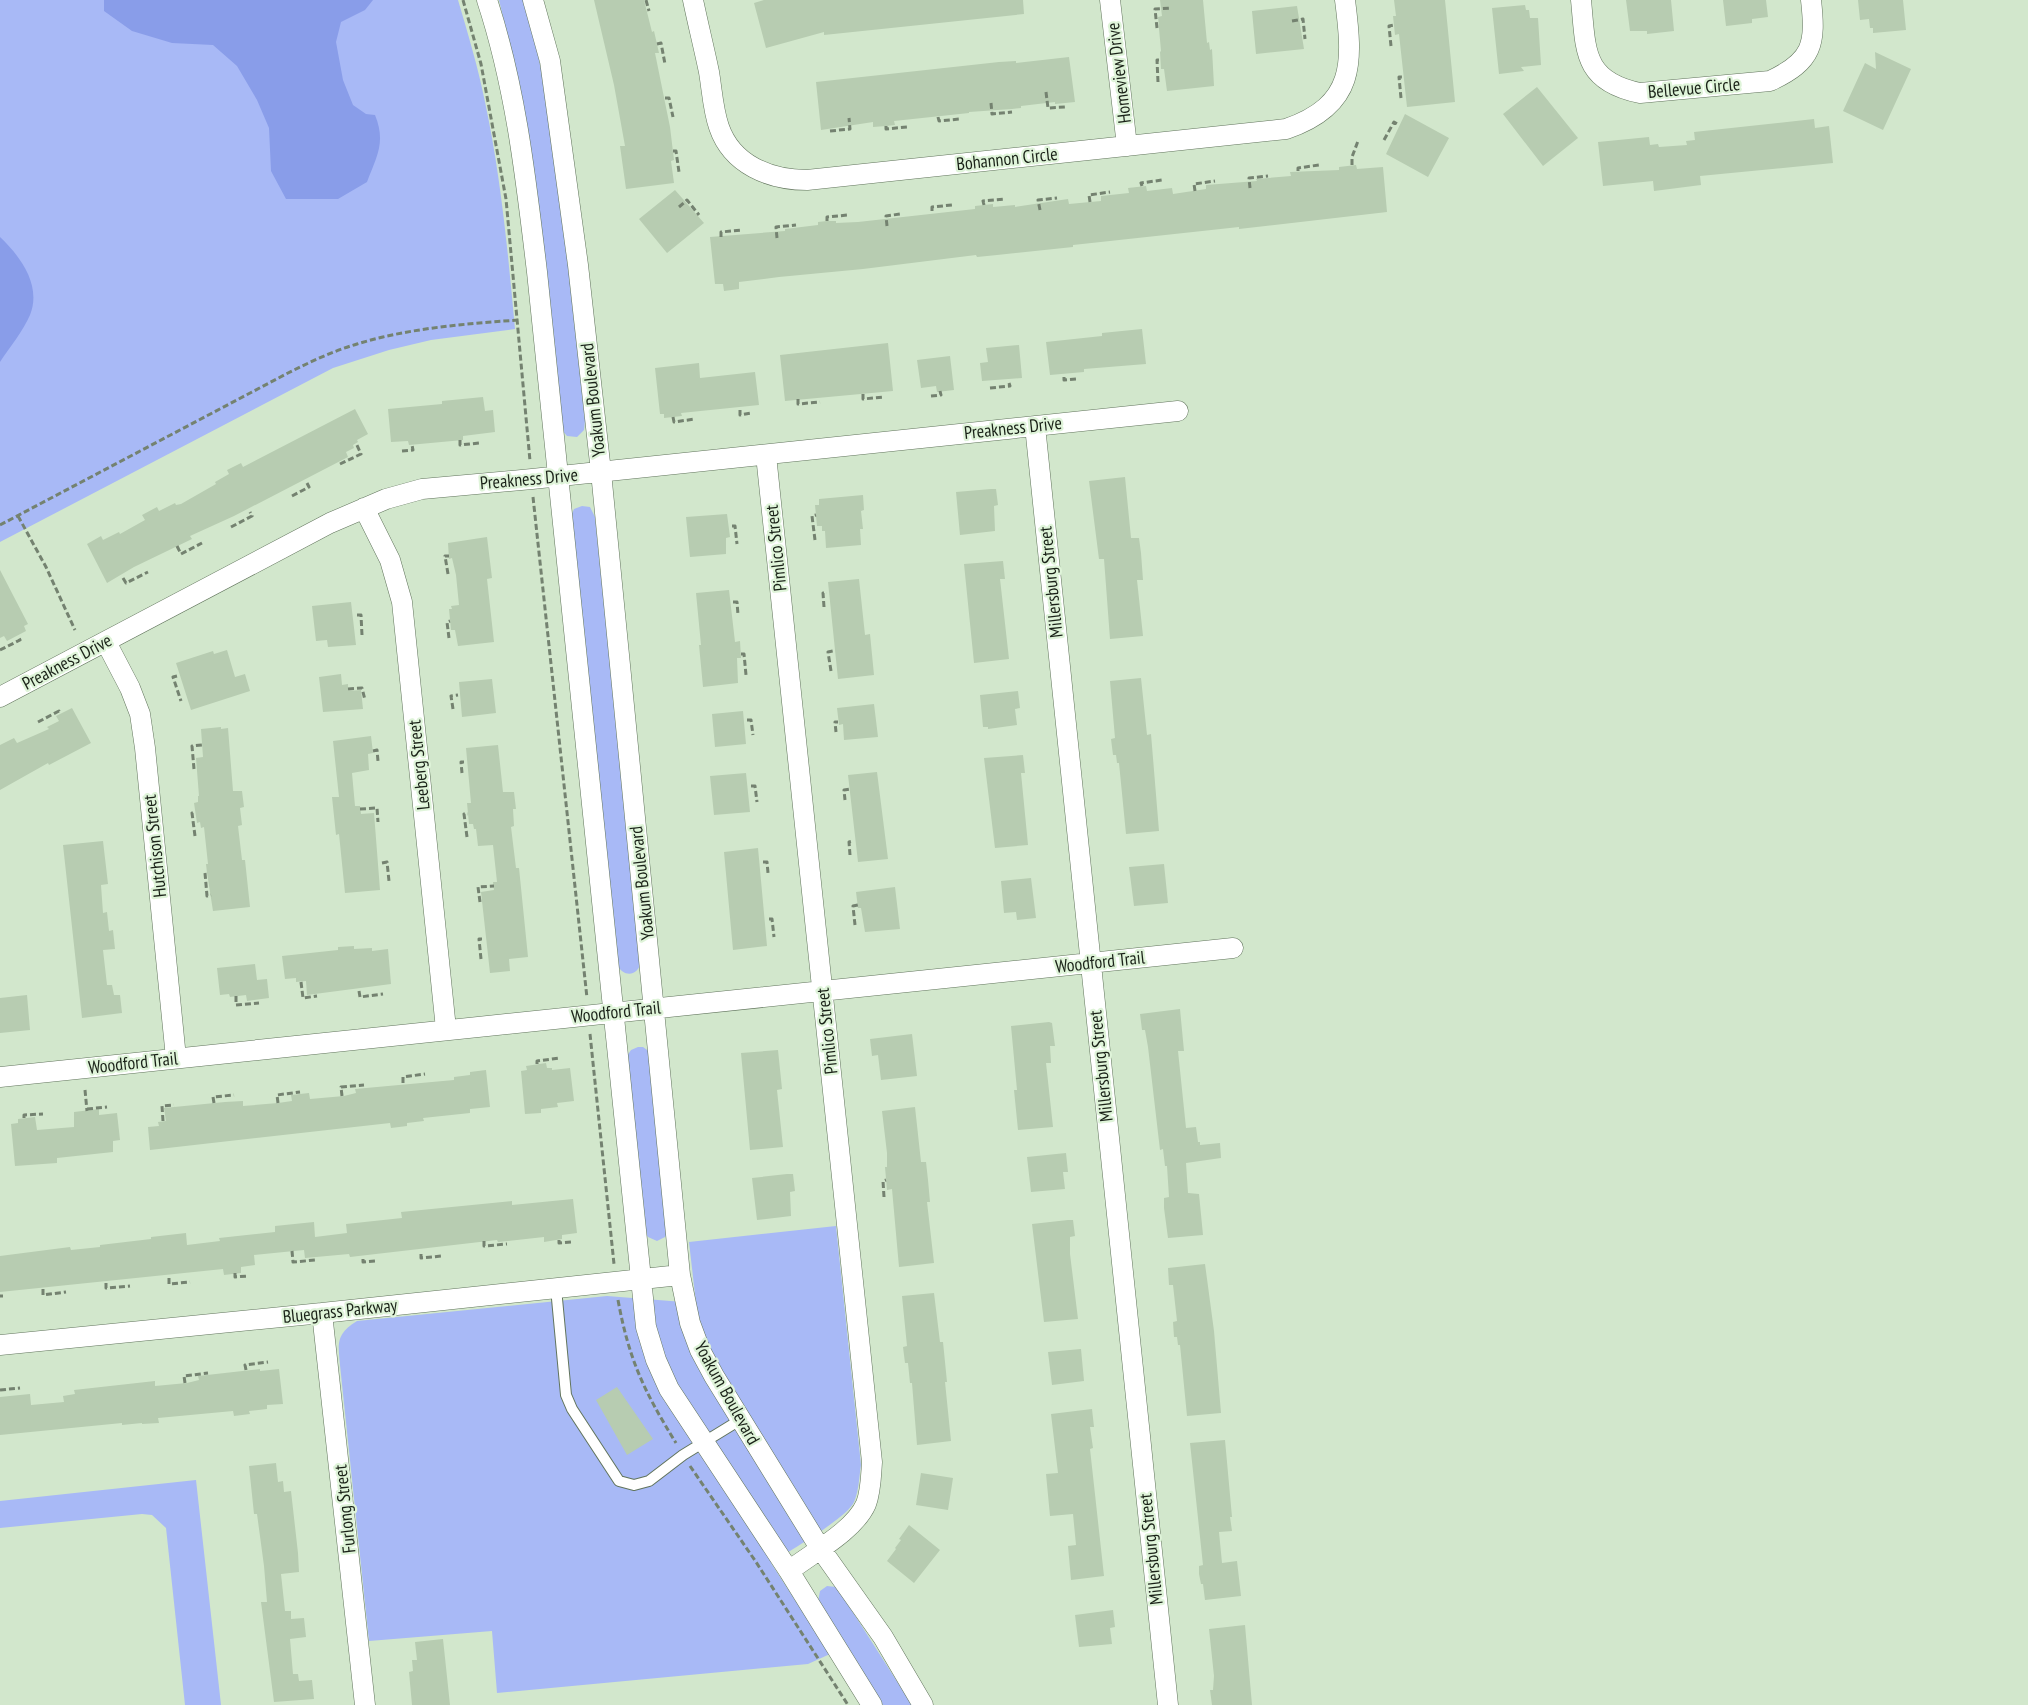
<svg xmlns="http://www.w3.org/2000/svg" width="2028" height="1705" viewBox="0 0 2028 1705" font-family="'PT Sans Narrow',sans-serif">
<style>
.green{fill:#a8b9f6}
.water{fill:#899de9}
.building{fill:#b7ccb1}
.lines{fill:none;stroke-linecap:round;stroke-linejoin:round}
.lane-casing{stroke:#61745c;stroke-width:12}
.street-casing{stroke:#61745c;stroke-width:21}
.path{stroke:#748270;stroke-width:3;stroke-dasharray:6 3;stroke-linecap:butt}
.lane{stroke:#fff;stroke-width:10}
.street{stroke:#fff;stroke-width:20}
.labels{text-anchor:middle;stroke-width:4.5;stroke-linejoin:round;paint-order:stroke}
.street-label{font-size:18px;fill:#1a2218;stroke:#dff4d9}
</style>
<rect width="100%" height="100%" fill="#d2e7cc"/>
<!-- green -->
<path class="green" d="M0,0H458C468,34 478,67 485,102C501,177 508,253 515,329L431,340L389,350L333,368L0,542Z
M499,0H523L537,50L553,128L585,421L584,430L577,437L567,436L562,430L532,157L521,92Z
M582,506L590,507L595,517L641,962C638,976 624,978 617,965L571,516L574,509Z
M638,1047H643L650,1052L667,1233L665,1237L657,1241L648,1237L645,1232L627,1056L631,1050Z
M836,1226L861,1465C859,1477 859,1491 854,1502C847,1518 789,1551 771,1563L830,1654L808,1664L497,1693L492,1631L369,1641L340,1365C338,1343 336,1334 357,1321L607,1296L696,1303L689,1242Z
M196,1480L221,1705H185L166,1528L152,1515L142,1514L0,1528V1501Z
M827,1586L836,1587L840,1592L912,1705H883L818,1602L820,1591Z"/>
<!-- water -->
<path class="water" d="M104,0H373L365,10L341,22L336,42L343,80L353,105L366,114L375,115C386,142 377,156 367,182L338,199H286L271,171L269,128L257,100L237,66L213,45L172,43L132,31L104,11Z
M0,237C20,256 42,285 30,315C23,331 10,347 0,362Z"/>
<!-- building -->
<path class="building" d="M594,0H644L652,32L654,31L659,53H655L670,127L674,160L671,161L674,183L626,189L620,146H625L614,85Z
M764,0H1023L1024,14L824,35V32L766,48L754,3Z
M1160,0H1203L1207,43L1209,42L1210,50L1212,49L1214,86L1167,91L1164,69H1161L1160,52L1161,51L1158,17L1162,16Z
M1394,0H1445L1455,102L1407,107L1399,34L1395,35L1393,16H1396Z
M1626,0H1671L1674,31L1647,34V31H1630Z
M1723,0H1766L1768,17L1752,19V23L1726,26Z
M1858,0H1903L1906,30L1873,33V28H1870L1869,19L1860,20Z
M1525,5L1526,10H1529L1530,18H1538L1541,65L1521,67L1524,71L1499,74L1492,8Z
M1297,6L1304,49L1256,54L1252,11Z
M1875,52L1911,69L1883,130L1843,111L1865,63L1876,69Z
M1069,57L1075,102L1055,104V102L1021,106V108L1012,109L969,112V113L894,121L895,125L886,126L873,127V122L821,130L816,82L999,62L1016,61V63Z
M1537,87L1578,138L1543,166L1503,114Z
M1405,114L1449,138L1428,177L1386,154Z
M1814,119L1815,128L1829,126L1833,163L1700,176L1701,185L1654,191L1653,181L1603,186L1598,142L1649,137L1650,145L1658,144L1659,147L1687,145L1686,141L1695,140L1694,132Z
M1356,165L1357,169L1383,167L1387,212L1239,229V227L1073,245V247L997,255L977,257L976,255L863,269L779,277L739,282V289L724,291L723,284H715L710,237L785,231V229L818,225V222L827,221H836V223L858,222L975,209V206L993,204V207L1015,205V207L1068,199L1069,204L1101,201V196L1129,193L1128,188L1146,186L1147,191L1172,188L1173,194L1206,189V185L1257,181L1256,179L1291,176L1290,172L1339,170V167Z
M675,190L704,223L667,253L639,219Z
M1142,329L1146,364L1084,369V372L1050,375L1046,342L1102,336V333Z
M888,343L893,391L785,401L780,355Z
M1019,345L1022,378L982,381L980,363L988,362L986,348Z
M950,356L954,390L937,392L936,386L921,388L917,360Z
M699,363L700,378L755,372L759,405L681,413L682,416L664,418V414H660L655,368Z
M483,397L485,411L493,410L495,432L463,436V440L409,445L408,441L391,442L388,409L442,404V401Z
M355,409L368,434L357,440L358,442L353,445L354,448L346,452L348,457L234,516L190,536L192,539L134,567L107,583L87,544L101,536L103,540L119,532L120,534L145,520L142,515L157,507L159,511L175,503L176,505L181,504L216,484L215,482L229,474L227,470L241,463L243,467Z
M1125,477L1131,538H1139L1141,553L1143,580H1137L1143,636L1110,639L1104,559H1099L1089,481Z
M991,489H996L998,505L994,506L995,531L960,535L956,492Z
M863,495L864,510L861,511L863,529H860L861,545L826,548L825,531H822V526H817L815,505H819V499Z
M727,514L730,537L726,538V554L690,557L686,517Z
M487,537L492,578L487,579L494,642L458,646L455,630H451L449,609H452L451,606L459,605L456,575L452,558L449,559L448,543Z
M1003,561L1005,579H1000L1009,659L974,663L964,564Z
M0,570L28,624L24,626L26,631L7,641L4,636L0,638Z
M859,579L865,635L870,634L874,675L838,679L828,582Z
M729,590L735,642L740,641L741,658H737L738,683L703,687L699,645H701L696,593Z
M351,602L356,645L328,647L327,640L316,641L312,606Z
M227,650L235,677L245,674L250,691L191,710L176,663L213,651L214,654Z
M341,674L342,685L348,684V691L361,690L363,709L323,712L319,677Z
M1141,678L1147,735L1151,734L1159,831L1126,834L1119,763H1117L1116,755H1113L1111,739L1115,738L1110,681Z
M492,679L496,713L462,717L459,682Z
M1018,691L1020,708L1015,709L1017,725L988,729V727H983L980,695Z
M874,704L878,737L844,740L843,724L839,725L837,708Z
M72,708L91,743L49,765L48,763L0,790V745L14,738L17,743L49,729L47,727L59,721L56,716Z
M743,711L746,744L715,747L712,714Z
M221,727V729L228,728L233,791H242L244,807L240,808L242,825L238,826L242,860H245L250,907L213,911L207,873L206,864H208L204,827L201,828L200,822L197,823L194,803L198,802V796H199L196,758L203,757L201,729Z
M371,736L373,753L368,754L369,770L352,773L355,806H360L361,814L374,813L380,890L345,893L339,834L336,835L332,797H339L333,741Z
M498,745L503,792H514L516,809H513L514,826L511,827L516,868H519L528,957L509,959L510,971L490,973L481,892L494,890L493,882H497L493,845L478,846L476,829H474L473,824H469L467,803H471L466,748Z
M1023,755L1025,773H1021L1028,845L995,848L984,758Z
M877,772L888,859L858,862L848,775Z
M746,773L750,812L714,815L710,776Z
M103,841L108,884L101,885L103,913L107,912L109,931L113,930L115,949L103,950L107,985H112L114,995H120L122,1013L82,1018L63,845Z
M758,848L767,946L733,950L724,852Z
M1164,864L1168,903L1134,906L1129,867Z
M1031,878L1036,918L1017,920L1016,912L1004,913L1001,881Z
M895,887L900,929L865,932L861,908H858L856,892Z
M354,946V949L372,948V951L388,949L391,984L307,995L306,981L296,982V978L285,979L282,956L338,950V947Z
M255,964L257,980L267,979L269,998L247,1001L246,995L230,997L229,994L220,995L217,968Z
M27,995L30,1030L0,1033V998Z
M1180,1009L1184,1051H1178L1186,1128L1196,1127L1198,1142H1200V1145L1220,1143L1221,1158L1186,1163L1188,1193L1199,1194L1203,1235L1168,1238L1164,1208V1198L1169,1197L1167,1166H1165L1163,1149L1160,1150L1148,1047L1145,1030H1142L1140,1014Z
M1049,1022L1052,1023L1055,1046H1050L1051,1063H1046L1053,1127L1018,1130L1014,1090H1017L1011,1026Z
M912,1034L917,1076L881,1080L878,1055L872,1056L870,1039Z
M778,1050L782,1089L777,1090L783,1147L750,1150L741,1053Z
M546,1063L547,1068H552V1070L570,1068L574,1101L557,1103L558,1107L541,1109V1113L525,1114L521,1071L527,1070L526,1066Z
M486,1070L490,1107L470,1109V1113L423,1118L424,1121L407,1123V1126L391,1128L390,1123L150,1150L148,1127L159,1126L158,1122L166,1121L164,1108L225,1102L243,1101V1106L278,1103L292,1101L291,1095L309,1093L310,1099L344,1096L356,1093L355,1089L454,1080V1077L470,1075V1072Z
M915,1107L921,1162H926L928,1180L930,1202H927L934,1263L899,1267L892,1189L887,1190L885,1167H887V1153L882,1111Z
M99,1109V1115L117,1113L120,1140L113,1141V1152L57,1158V1163L15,1166L11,1124L18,1123V1119L35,1117L37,1130L74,1127V1112Z
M1066,1153L1068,1172H1063L1065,1189L1031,1192L1027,1157Z
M787,1174H793L795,1191L790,1192L791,1216L757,1220L752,1178Z
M573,1199L577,1233L562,1235V1239L544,1242V1237L498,1242L497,1240L350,1257L349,1254L305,1258L304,1250L254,1255L255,1265L241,1267V1273L224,1275L223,1269L0,1292V1256L70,1247L71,1250L100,1247V1245L151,1239V1237L186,1233L187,1245L220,1241L219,1238L275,1232V1226L314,1222L315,1237L347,1233L346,1224L402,1218L401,1212L512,1201V1205Z
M1068,1220H1073L1075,1236L1070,1237V1254L1078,1319L1044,1322L1032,1224Z
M1205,1264L1214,1331L1221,1413L1187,1416L1180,1345H1178L1177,1337H1174L1173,1322L1177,1321L1173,1285H1169L1168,1268Z
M934,1293L940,1342H943L947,1382H945L951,1441L917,1445L912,1383H910L908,1363H905L903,1347L907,1346L902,1296Z
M1081,1349L1084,1381L1052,1385L1048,1352Z
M260,1369V1371L279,1369L283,1404L267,1405V1409L249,1411L250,1414L234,1416L233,1411L158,1418L159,1423L142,1424V1423L122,1425V1423L0,1435V1397L30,1394L31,1405L64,1402L63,1396L75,1394L74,1390L155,1381V1386L187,1383L199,1380L198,1376Z
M617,1387L653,1439L627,1455L596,1400Z
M1092,1409L1094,1427H1090L1093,1448L1090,1449L1104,1576L1071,1580L1068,1546L1076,1545L1073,1514L1050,1516L1046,1474L1058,1473L1051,1414Z
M1225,1440L1232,1517H1230L1232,1531L1219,1532L1222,1563L1237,1561L1241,1596L1205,1600L1203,1584H1201L1199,1574V1566L1203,1565L1190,1443Z
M276,1463L278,1482L283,1481L284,1492L291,1491L298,1553L299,1572L281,1574L285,1611H291V1619L304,1618L306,1637L290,1639L293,1674H298L299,1681L312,1680L314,1699L274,1702L261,1602H267L264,1566L257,1514H254L249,1466Z
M921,1473L953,1478L948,1510L916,1505Z
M909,1525L940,1550L914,1583L887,1561L896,1549L895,1548L901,1540L899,1539Z
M1113,1610L1115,1627L1110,1628L1112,1644L1079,1647L1075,1615Z
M1245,1625L1252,1705H1212L1210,1690H1213L1214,1676L1209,1629Z
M443,1639L450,1705H412L409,1672L413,1671L412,1660H417L415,1642Z"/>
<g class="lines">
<!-- lane casing -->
<g class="lane-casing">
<path id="lane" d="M556,1288L566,1395L572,1409L619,1481L634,1485L649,1481L683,1455L740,1420"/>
</g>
<!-- street casing -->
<g class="street-casing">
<path id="street" d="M487,0C516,88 526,180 537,272L646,1327L656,1360L669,1389L789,1571L872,1705
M533,0L550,61L578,265L601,472L680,1275L690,1323L700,1350L714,1376L820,1548L883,1637L923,1705
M693,0C698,24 704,48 709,72C712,90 713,110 719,127C732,165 770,180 807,180L1286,129C1356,105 1353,63 1345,0
M1110,0L1127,146
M1581,0C1586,50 1582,81 1640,93L1770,81C1813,61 1816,44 1811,0
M1035,426L1168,1705
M766,455L872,1462C871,1476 871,1491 866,1504C854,1531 812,1553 789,1571
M364,508L390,560L402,602L446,1029
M106,642L130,688L140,714L145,748L176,1058
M0,697L330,523L386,499L422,489L532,479L1178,411
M0,1077L1233,948
M322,1313L365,1705
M0,1345L322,1313L680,1275"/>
</g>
<!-- path -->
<path class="path" d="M463,0L481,64L506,199L530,461
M646,0L649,11
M1292,21L1303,19L1305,39
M1157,28L1155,9L1171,8
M657,44L661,43L665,64
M1391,46L1389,26L1394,25
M1158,82L1157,60H1161
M1046,92L1048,108L1065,107
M665,98H669L673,117
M1401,98L1399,77H1403
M991,103L992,114L1012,112
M938,117L939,121L960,119
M886,126V129L907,127
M830,131L850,129L849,118
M1384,140L1394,122L1399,125
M673,151H676L679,172
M1352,165V157L1358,141
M1298,171V168L1319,165
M1142,186L1141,183L1162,180
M1250,188L1249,178L1268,176
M1195,191L1194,184L1215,181
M1090,202L1089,195L1110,192
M984,205L983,201L1005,199
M679,207L687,200L699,215
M1040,210L1038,200L1057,198
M932,211V207L952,205
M827,221V217L848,215
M887,226L886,216L900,214
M721,237V232L742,230
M777,238L776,227L796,225
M1064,377V380L1076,379
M990,388L1010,386L1009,383
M863,394V399L884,397
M931,396L941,395L940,391
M798,399V404L820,402
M740,410V415L751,413
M673,417L674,422L695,419
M460,440V445L479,443
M402,451L413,450L412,445
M340,464L361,454L356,443
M292,496L309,487L307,483
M533,497L587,998
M18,516L46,567L75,630
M0,525L288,373C310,362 333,351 357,344C409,328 464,324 518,320
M732,526H735L737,544
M231,527L252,516L250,512
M815,540L812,516L816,515
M177,546L181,554L202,543
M448,574L445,556H449
M123,578L126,583L148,572
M733,602H737L738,615
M824,607L823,593H827
M357,615H361L362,635
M449,638L447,622L450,621
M0,650L20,640L18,636
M741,654H744L746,675
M831,671L828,652L833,651
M177,676L173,677L181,701
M348,689L362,688L365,700
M453,709L451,696L458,695
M747,720H751L753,735
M38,722L59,711L60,714
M836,732L835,722H838
M373,751L377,750L378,761
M194,769L192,746L202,745
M462,773L461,762H464
M751,786H755L757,802
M845,800L844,790L850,789
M360,809L377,808L378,822
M195,836L192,813H195
M467,837L464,814H468
M850,855L849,842L853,841
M763,862H767L768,873
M382,863L387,862L389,881
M205,873L207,896L211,895
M480,902L478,887L494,886
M769,919H772L774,937
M855,925L853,906L858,905
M481,959L479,939H482
M301,982L303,998L317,996
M359,991L360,997L383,994
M236,996V1005L259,1003
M590,1034L614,1264
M537,1064V1061L560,1058
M403,1083V1077L425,1074
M85,1090L87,1111
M342,1096L341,1087L364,1085
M214,1103L213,1097L234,1095
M278,1103L277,1095L300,1092
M87,1109L107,1107
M24,1118V1115L43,1114
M163,1121L162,1106L174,1105
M884,1197L883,1181L886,1180
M559,1240V1243L571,1242
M484,1241V1246L507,1244
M292,1251L293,1262L316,1260
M421,1254V1258L442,1256
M363,1259V1262L375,1261
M235,1273V1277L248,1276
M169,1278V1284L190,1282
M106,1283V1288L130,1286
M43,1289V1295L66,1292
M0,1296H3
M618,1300C629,1360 644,1391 676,1443
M246,1370L245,1365L268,1362
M185,1383L184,1376L208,1373
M0,1390L20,1388
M690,1466L756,1562L848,1705"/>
<!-- lane -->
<use href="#lane" class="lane"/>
<!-- street -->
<use href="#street" class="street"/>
</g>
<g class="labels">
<!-- street labels -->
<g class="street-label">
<text transform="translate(1119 73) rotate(-97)" y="6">Homeview Drive</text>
<text transform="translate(1694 88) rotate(-5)" y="6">Bellevue Circle</text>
<text transform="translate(1007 159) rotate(-6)" y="6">Bohannon Circle</text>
<text transform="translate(593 400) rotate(-96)" y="6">Yoakum Boulevard</text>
<text transform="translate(1013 428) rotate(-6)" y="6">Preakness Drive</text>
<text transform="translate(529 479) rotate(-5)" y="6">Preakness Drive</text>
<text transform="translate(776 548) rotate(-96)" y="6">Pimlico Street</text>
<text transform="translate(1051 582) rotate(-96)" y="6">Millersburg Street</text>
<text transform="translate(67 662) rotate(-28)" y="6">Preakness Drive</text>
<text transform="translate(419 765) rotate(-96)" y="6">Leeberg Street</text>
<text transform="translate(155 846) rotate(-96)" y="6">Hutchison Street</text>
<text transform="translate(642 883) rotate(-96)" y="6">Yoakum Boulevard</text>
<text transform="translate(1100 962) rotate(-6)" y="6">Woodford Trail</text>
<text transform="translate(616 1012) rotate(-6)" y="6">Woodford Trail</text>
<text transform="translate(827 1031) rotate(-96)" y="6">Pimlico Street</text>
<text transform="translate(133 1063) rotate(-6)" y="6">Woodford Trail</text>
<text transform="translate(1101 1066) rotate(-96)" y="6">Millersburg Street</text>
<text transform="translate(340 1311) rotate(-6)" y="6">Bluegrass Parkway</text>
<text transform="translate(727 1393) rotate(61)" y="6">Yoakum Boulevard</text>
<text transform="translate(345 1509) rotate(-96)" y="6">Furlong Street</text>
<text transform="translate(1151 1549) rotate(-96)" y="6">Millersburg Street</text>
</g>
</g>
</svg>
